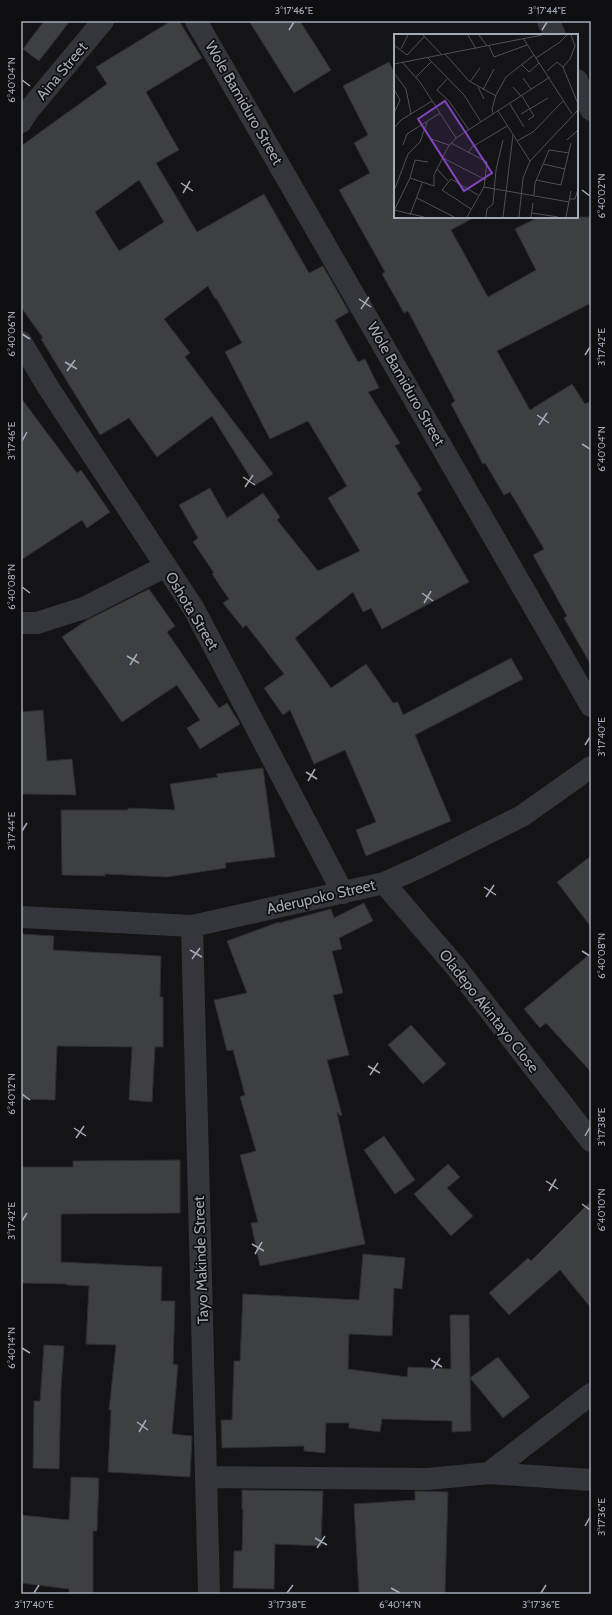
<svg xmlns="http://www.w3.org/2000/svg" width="612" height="1615" viewBox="0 0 612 1615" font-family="Cabin,sans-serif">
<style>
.building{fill:#3e3f43;stroke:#2e2e32;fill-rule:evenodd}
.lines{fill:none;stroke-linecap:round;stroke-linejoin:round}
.minor{stroke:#35363b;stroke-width:22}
.ticks{fill:none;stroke:#a5aab7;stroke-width:1.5}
.labels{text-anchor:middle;stroke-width:3.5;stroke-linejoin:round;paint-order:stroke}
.street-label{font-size:15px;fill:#a5aab7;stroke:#0f0f11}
.inset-road{fill:none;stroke:#4e5056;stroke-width:1}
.view{fill:#8345bd;fill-opacity:0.15;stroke:#8345bd;stroke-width:2}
.inset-edge{fill:none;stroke:#a5aab7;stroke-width:2}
.neatline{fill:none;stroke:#a5aab7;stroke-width:1.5}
.ticks-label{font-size:10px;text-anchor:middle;fill:#a5aab7}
</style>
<rect width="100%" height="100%" fill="#141416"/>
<!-- building -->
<path class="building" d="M44,21H70L39,61L23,49Z
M171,21H179L202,58L146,92L179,150L156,163L197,232L264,194L309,273L323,266L349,312L335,320L358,362L365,359L379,388L368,392L400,443L395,446L422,490L417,493L469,582L382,629L371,608L363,612L353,592L295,638L331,688L366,664L393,703L398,702L403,715L511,658L523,679L415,735L451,821L366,856L356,830L376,822L345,750L314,764L290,710L283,715L264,688L284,674L246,625L243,628L223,603L229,599L212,574L214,573L193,542L198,538L179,505L210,488L227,518L263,493L280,517L277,520L318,571L360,551L328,498L347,486L308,421L270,439L225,352L242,343L216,298L215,299L208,286L164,319L190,353L185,357L273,474L255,485L212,416L157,457L129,418L100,435L41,339L43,338L21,307V146L107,84L96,67ZM139,180L164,222L119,251L95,212Z
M249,21H300L331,70L294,93Z
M389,62L395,74V217H475L451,230L488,297L536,270L515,229L539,217H591V303L497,351L530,410L572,384L585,404L591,401V665L564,618L567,616L533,555L544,549L510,492L504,495L485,463L483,464L451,404L455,401L408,311L404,313L382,274L385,272L339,190L370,173L354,143L368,135L343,86Z
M21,398L77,473L81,470L110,512L87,528L82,520L21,560Z
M149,589L175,626L167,632L219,708L227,703L240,724L200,749L187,728L200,720L177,685L122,722L62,637L87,620Z
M43,710L47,761L72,759L76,795L21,794V712Z
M263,768L275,857L225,863L226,868L167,877L105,874V876L62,875L61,810H128V808L175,810L170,784L218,777L216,774Z
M591,856V927L557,882Z
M364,903L373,921L339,938L342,949L332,951L343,993L333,995L349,1055L327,1060L342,1115L340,1116L337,1112L365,1244L260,1266L251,1223L258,1222L240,1155L256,1151L240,1097L245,1095L233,1050L227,1051L214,1000L247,993L227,941L279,922V923L331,909L334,918Z
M21,934L54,936L53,950L161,956L160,997H163V1047H155L152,1102L129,1100L132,1047L57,1046L55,1100L21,1099Z
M591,953V1072L546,1023L540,1028L524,1009Z
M411,1025L446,1064L423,1084L388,1045Z
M384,1136L415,1180L395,1194L364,1150Z
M180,1160V1213L61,1214V1262L162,1267L161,1301H175L173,1364L178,1365L172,1434L192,1436L190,1477L108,1472L111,1410H109L116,1345L86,1344L89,1286L67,1285V1284L21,1283V1167H73V1161Z
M448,1164L460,1177L447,1188L473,1216L451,1236L414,1194Z
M591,1201V1308L560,1270L509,1315L489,1293L528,1258L531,1261Z
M363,1254L405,1258L402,1289L394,1288L392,1336L349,1334L348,1369L407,1377L408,1367L451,1369L450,1315H469L471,1431L452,1432V1421L382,1419L380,1432L349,1428V1423H326L325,1453L304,1451V1446L222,1448L221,1420H232L234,1361H240L243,1294L359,1300Z
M44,1345L64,1346L61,1388L59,1469L33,1468L34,1401H40Z
M498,1357L530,1397L503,1418L470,1378Z
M71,1477L99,1478L97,1531H93V1594H69V1589L21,1583V1515L69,1520Z
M242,1490L323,1491L321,1546L275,1544L274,1589L233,1588L234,1551H242L243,1509H242Z
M415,1491L448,1492L445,1594H359L354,1504L415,1500Z"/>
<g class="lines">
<!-- minor -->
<path class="minor" d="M196,21L591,706
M548,21L555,35
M577,80L591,110
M21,122L28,111L103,21
M21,342L48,387L194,609L343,893
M21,623H37L84,608L166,566
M384,883L456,967L591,1141
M21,917L192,926L384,883L422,866L522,816L591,767
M192,926L209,1594
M489,1473L591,1394
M206,1477L428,1479L489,1473L591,1480"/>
</g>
<!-- ticks -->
<path class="ticks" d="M289,30L294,22M542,30L547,22M22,80L30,86M181,183L193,191M582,190L590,196M183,193L190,181M359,299L371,307M361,309L369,297M22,334L30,339M585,355L590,347M65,362L77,369M67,371L75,360M537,415L549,423M539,425L547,413M22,441L27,432M582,444L590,449M243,477L255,485M245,487L253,475M22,587L30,593M422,593L433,601M424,603L431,591M127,656L139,663M130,665L137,654M585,745L590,737M306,772L317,779M308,781L315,769M22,831L27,823M484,887L496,895M486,897L494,885M190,950L202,957M582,951L590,956M192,959L200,948M368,1066L380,1073M370,1075L378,1063M22,1094L30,1100M74,1128L86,1136M585,1136L590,1127M76,1138L84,1126M546,1181L558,1189M549,1191L556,1179M582,1204L590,1210M22,1221L27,1213M252,1244L264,1251M255,1254L262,1242M22,1348L30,1353M431,1360L442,1367M433,1369L440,1358M137,1422L148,1430M139,1432L146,1420M585,1526L590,1517M315,1538L327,1545M317,1548L325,1536M391,1588L400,1593M34,1593L39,1585M287,1593L293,1585M541,1593L546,1585"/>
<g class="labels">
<!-- street labels -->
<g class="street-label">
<text transform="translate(62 71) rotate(-50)" y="5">Aina Street</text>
<text transform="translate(244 103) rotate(60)" y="5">Wole Bamiduro Street</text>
<text transform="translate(406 384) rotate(60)" y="5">Wole Bamiduro Street</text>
<text transform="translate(192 611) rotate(59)" y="5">Oshota Street</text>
<text transform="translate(321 897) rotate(-13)" y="5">Aderupoko Street</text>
<text transform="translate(489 1011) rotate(52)" y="5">Oladepo Akintayo Close</text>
<text transform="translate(201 1260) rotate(-92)" y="5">Tayo Makinde Street</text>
</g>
</g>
<!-- overview -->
<g transform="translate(394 34)">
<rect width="184" height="184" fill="#141416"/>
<path class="inset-road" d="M29,1L47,20M74,1L82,15M85,1L93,12M129,4L178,80M0,11L13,21L30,3M95,12L100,23L133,11M7,15L14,1M51,20L75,47L102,62M33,23L70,61L87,88M142,24L166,8L173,1M8,28L26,48L62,104M0,30L148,1M127,30L135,38L145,29M169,33L176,25L181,12L177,1M153,37L163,28L169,33L184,70M0,39L12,55L17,80M22,43L37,28M129,44L137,55M53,45L43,56L55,67L75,96M76,48L86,34M84,53L90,65M119,53L127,62M0,55L6,66L0,79M89,56L100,35M128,62L140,82L134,86M116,70L130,93M104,77L136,127M99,80L98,75L102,61L112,43L140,21M127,80L154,64M0,94L7,86L38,67M37,105L55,111M173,106L184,96M123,107L139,98L169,67M57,109L93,128L90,153L73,183M9,111L13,100L46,79M74,119L78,113L113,92M49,124L92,146M149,130L171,135M43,135L54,147M16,144L40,152V141L54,113L62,104L156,43M142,146L167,151L177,109M90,153L175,168M0,157L14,120L26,108L33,88M140,161L141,149L155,116L175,119M23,164L60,183M176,165H181L184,155M77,175L48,156L57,145L84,161M0,176L30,183M0,177L16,144L21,126L34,128M138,179L164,183M16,181L28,149M92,183L93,175L99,170L102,136L109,106M109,183L119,101M125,183L129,144L136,127L184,76M137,183L139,169M172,183L177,157"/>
<path class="view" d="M51,67L98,139L70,157L24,85Z"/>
<rect width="184" height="184" class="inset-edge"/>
</g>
<!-- border -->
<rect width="612" height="1615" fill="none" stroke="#0f0f11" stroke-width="44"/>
<rect x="22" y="22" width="568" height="1571" class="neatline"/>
<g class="ticks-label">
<text x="294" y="14">3°17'46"E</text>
<text x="547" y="14">3°17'44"E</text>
<text transform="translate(11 80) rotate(-90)" y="4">6°40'04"N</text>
<text transform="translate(601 196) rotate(-90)" y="4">6°40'02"N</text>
<text transform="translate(11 334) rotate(-90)" y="4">6°40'06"N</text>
<text transform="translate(601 347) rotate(-90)" y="4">3°17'42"E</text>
<text transform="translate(11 441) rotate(-90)" y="4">3°17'46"E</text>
<text transform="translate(601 449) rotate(-90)" y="4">6°40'04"N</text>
<text transform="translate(11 587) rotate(-90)" y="4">6°40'08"N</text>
<text transform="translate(601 737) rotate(-90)" y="4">3°17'40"E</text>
<text transform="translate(11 831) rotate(-90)" y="4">3°17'44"E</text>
<text transform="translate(601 956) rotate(-90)" y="4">6°40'08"N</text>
<text transform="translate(11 1094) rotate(-90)" y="4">6°40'12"N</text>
<text transform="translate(601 1127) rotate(-90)" y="4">3°17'38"E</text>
<text transform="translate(601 1210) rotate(-90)" y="4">6°40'10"N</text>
<text transform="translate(11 1221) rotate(-90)" y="4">3°17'42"E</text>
<text transform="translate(11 1348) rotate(-90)" y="4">6°40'14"N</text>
<text transform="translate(601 1517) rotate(-90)" y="4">3°17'36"E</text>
<text x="34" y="1608">3°17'40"E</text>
<text x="287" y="1608">3°17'38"E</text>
<text x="400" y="1608">6°40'14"N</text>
<text x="541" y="1608">3°17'36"E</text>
</g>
</svg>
